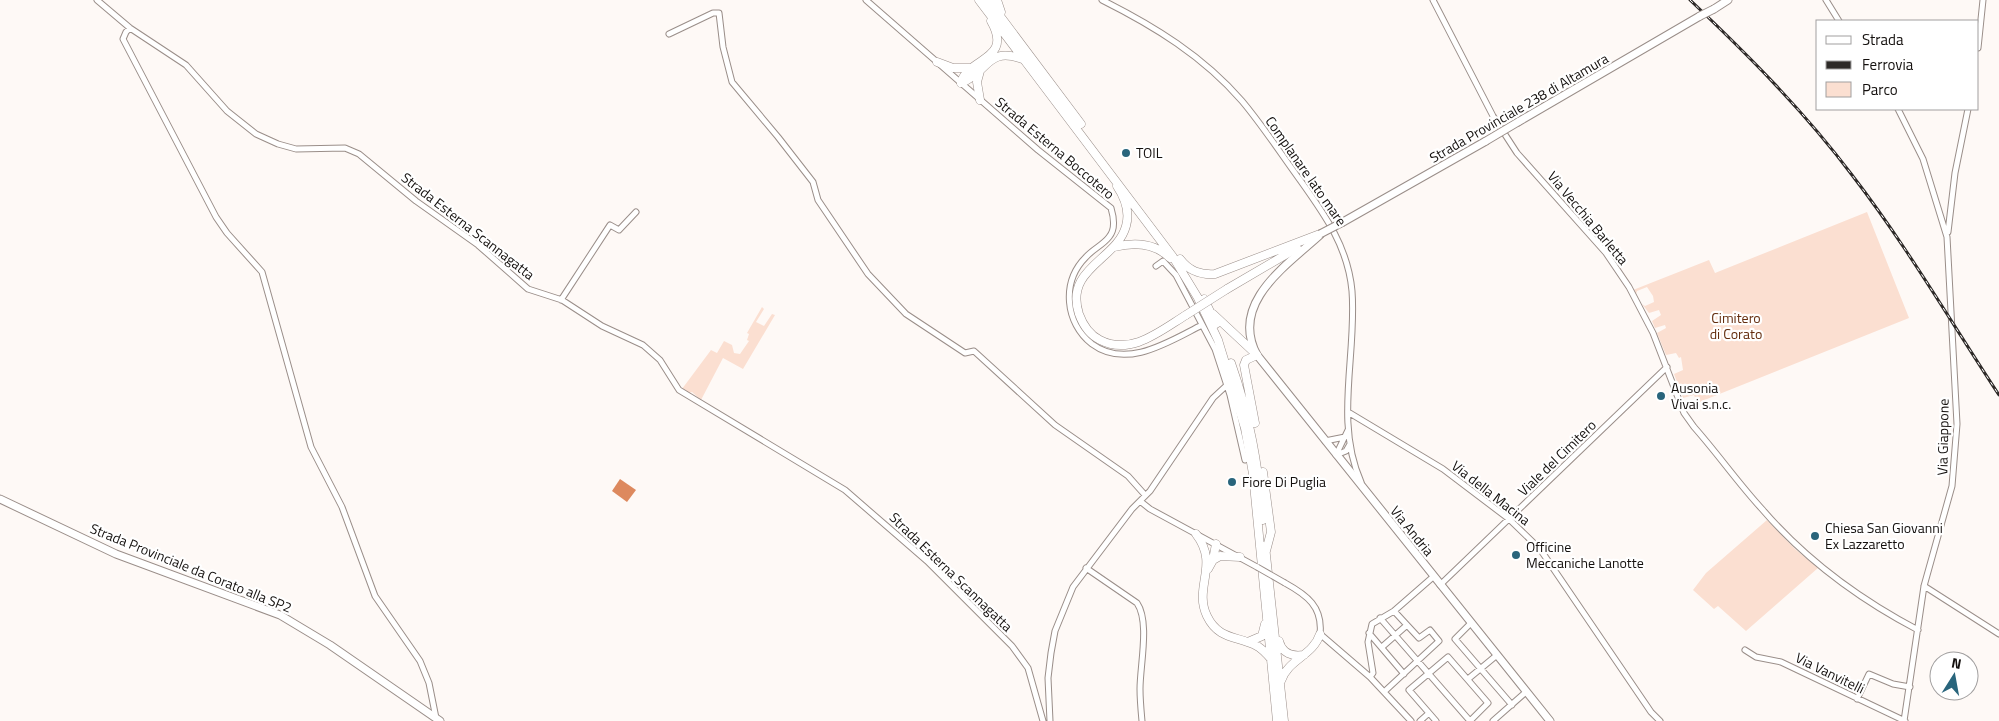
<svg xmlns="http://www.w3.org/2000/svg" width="1999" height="721" viewBox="0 0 1999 721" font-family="'Titillium Web',sans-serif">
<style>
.green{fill:#fbdfd1}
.water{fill:#dd895e}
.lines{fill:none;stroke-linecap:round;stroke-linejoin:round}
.minor-casing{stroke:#9a8e89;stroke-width:7}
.major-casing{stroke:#9a8e89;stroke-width:9}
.highway-casing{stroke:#9a8e89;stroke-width:9}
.minor{stroke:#fff;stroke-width:5}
.major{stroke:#fff;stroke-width:7}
.highway{stroke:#fff;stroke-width:8}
.rail-casing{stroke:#2d2927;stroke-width:3}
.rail{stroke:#fff;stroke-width:1;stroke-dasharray:4;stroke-linecap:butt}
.minor-bridge-casing{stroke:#9a8e89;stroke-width:7;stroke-linecap:butt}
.major-bridge-casing{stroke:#9a8e89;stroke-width:9;stroke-linecap:butt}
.highway-bridge-casing{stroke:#9a8e89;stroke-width:9;stroke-linecap:butt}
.minor-bridge{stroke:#fff;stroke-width:5}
.major-bridge{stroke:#fff;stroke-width:7}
.highway-bridge{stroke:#fff;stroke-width:8}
.poi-dot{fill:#29657c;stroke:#fff;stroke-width:2}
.labels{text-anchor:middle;stroke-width:4.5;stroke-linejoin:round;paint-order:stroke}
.street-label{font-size:14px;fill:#14100e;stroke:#fff}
.poi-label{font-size:14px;fill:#14100e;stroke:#fff;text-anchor:start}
.park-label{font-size:14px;fill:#632c0d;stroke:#fff}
</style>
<rect width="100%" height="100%" fill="#fef9f6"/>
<!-- green -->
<path class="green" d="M1867,212L1909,318L1697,403L1694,395L1683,398L1674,374L1683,370L1681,357L1679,358L1676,353L1666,355L1657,333L1666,328L1665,325L1655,328L1652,321L1661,315L1659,310L1649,313L1642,304L1645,306L1654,302L1653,296L1647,287L1637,291L1636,294L1633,290L1709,260L1715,273Z
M762,307L764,309L756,322L764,326L772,314L775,315L743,369L723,358L701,400L692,392L688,393L682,389L711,350L717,353L724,341L732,345L734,353L740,354L749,341L747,340L749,334L747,333Z
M1767,520L1795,549L1818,568L1746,631L1718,606L1714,609L1693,590L1706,573Z"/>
<!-- water -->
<path class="water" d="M620,479L636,490L627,502L612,491Z"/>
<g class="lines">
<!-- minor casing -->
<g class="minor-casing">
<path id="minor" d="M97,0L130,28L186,65L227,111L256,134L278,144L296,149L345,148L359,154L416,201L478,245L528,289L562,300L602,326L643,345L660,360L679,390L845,490L927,561L1012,646L1028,668L1043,721
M866,0L1038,150L1111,208C1114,218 1116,229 1109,237C1103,245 1093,249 1086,257C1061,282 1065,323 1092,344C1127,370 1170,341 1202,325
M1102,0C1154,26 1203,56 1242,101C1263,126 1281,154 1300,180C1325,215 1348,247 1352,291C1357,354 1334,422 1361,482
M1433,0L1493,116L1517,153L1606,253L1629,287L1653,333L1684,413L1694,427C1718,454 1738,483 1762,509C1805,559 1859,599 1918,630
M1826,0L1839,21
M130,28L126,32L123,39L216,217L227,233L262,272L311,447L342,507L375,596L420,661L429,683L436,718
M669,34L713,13H719L723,47L732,82L778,137L813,182L818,200L868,274L906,314L965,353L974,351L1055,425L1128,476L1145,495
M1978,48L1983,0
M1898,109L1923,159L1947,237L1957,424L1952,486L1924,586L1904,721
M1948,232L1955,173L1968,109
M1156,266L1163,261L1176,275L1215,349L1230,395L1245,460
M561,300L610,225L619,230L636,212
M1348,412L1443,469L1509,519L1540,549L1651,712L1660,721
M1325,441L1345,437
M1336,455L1348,430
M1336,455L1346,451L1350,444
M1140,501L1150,509L1257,567
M1086,568L1137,603C1150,622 1140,665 1140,689C1140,700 1141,710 1142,721
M1285,583C1307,595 1323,607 1320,634L1370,677L1411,721
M1440,585L1667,367
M1924,586L1999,634
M1380,618L1470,721
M1471,623L1455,639L1512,705
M1369,633L1404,674
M1382,647L1407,625
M1745,650L1756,657L1781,662L1905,721
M1370,677L1373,673L1368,642L1372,624L1394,611L1433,577
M1468,679L1497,655
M1385,691L1439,641L1430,630L1419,638L1394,611
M1857,699L1869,674L1893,684L1910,687
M1050,721L1048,678L1051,653L1055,631L1073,587L1132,509L1150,491L1213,398L1227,385
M1420,721L1429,713
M1436,721L1409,690L1448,657L1488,703L1470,721
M1493,721L1526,692"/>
</g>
<!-- major casing -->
<g class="major-casing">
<path id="major" d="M1714,9L1728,0
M1518,122L1700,16
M1343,222L1486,141
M1320,235C1287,265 1229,303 1257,355L1550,721
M0,499L116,554L280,615L330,645L440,721"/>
</g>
<!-- highway casing -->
<g class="highway-casing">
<path id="highway" d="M979,0L1173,257L1198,298L1218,340L1245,428L1253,474L1277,721
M988,0L1081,124
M997,0L1001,12
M937,62L953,68H971
M980,71L977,82L980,100
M961,83C967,57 1014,61 991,21
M961,83C990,72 986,45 1025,60
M1117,186C1125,198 1130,212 1126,226C1117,260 1064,268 1079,314C1083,325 1090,335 1100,340C1131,356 1160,331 1186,315
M1114,247C1134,242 1155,243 1170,258
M1180,259C1189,271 1200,275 1215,274L1320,234
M1227,289L1297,248
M1204,299L1216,324
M1213,314L1257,355L1246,360L1244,365L1255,423
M1231,363C1250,417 1258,464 1263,520
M1263,472L1271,532L1266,551
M1196,534C1220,565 1193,587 1207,616C1218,639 1236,636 1255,645C1262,648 1267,654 1272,660
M1265,546L1284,721
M1213,560L1220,556L1240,557
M1208,569L1213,560L1216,544
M1279,641C1282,653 1292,657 1304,655
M1248,642L1262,636L1265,624
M1281,681C1288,659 1313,656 1320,634"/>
</g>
<!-- minor -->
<use href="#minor" class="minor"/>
<!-- major -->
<use href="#major" class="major"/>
<!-- highway -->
<use href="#highway" class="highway"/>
<!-- rail casing -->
<g class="rail-casing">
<path id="rail" d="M1690,0C1748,55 1804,111 1852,175C1906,245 1951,322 1999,395"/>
</g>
<!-- rail -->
<use href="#rail" class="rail"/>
<!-- minor-bridge casing -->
<g class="minor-bridge-casing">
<path id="minor-bridge" d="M1257,567L1285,583"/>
</g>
<!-- major-bridge casing -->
<g class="major-bridge-casing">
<path id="major-bridge" d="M1700,16L1714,9
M1486,141L1518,122
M1320,234L1343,222"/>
</g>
<!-- highway-bridge casing -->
<g class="highway-bridge-casing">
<path id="highway-bridge" d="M1186,315L1227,289"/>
</g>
<!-- minor-bridge -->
<use href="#minor-bridge" class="minor-bridge"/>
<!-- major-bridge -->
<use href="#major-bridge" class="major-bridge"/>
<!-- highway-bridge -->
<use href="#highway-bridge" class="highway-bridge"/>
</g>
<!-- markers -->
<g class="poi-dot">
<circle cx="1126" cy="153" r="5"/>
<circle cx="1661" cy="396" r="5"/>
<circle cx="1232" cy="482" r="5"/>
<circle cx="1815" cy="536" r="5"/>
<circle cx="1516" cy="555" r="5"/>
</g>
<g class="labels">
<!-- street labels -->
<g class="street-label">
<text transform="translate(1519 108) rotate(-30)" y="5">Strada Provinciale 238 di Altamura</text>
<text transform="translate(1055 148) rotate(40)" y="5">Strada Esterna Boccotero</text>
<text transform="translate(1306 171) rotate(55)" y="5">Complanare lato mare</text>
<text transform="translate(1588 218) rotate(50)" y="5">Via Vecchia Barletta</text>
<text transform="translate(468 226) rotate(38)" y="5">Strada Esterna Scannagatta</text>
<text transform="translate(1943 437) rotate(-89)" y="5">Via Giappone</text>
<text transform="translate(1557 458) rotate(-44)" y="5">Viale del Cimitero</text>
<text transform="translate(1491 493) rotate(38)" y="5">Via della Macina</text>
<text transform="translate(1412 531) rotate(51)" y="5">Via Andria</text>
<text transform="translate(191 568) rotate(22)" y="5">Strada Provinciale da Corato alla SP2</text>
<text transform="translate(951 572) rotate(44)" y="5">Strada Esterna Scannagatta</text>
<text transform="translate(1830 673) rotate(26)" y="5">Via Vanvitelli</text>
</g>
<!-- poi labels -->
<g class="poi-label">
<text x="1136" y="158">TOIL</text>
<text x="1671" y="393">Ausonia<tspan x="1671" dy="16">Vivai s.n.c.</tspan></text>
<text x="1242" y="487">Fiore Di Puglia</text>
<text x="1825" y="533">Chiesa San Giovanni<tspan x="1825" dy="16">Ex Lazzaretto</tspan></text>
<text x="1526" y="552">Officine<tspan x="1526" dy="16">Meccaniche Lanotte</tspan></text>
</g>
<!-- park labels -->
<g class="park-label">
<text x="1736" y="323">Cimitero<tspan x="1736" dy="16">di Corato</tspan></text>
</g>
</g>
<!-- legend -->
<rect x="1816" y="20" width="162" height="90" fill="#ffffff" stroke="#a19f9f"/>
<rect x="1826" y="36" width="25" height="8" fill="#ffffff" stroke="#a19f9f"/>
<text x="1862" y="45" font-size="15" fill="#14100e">Strada</text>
<rect x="1826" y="61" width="25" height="8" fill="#2d2927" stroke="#a19f9f"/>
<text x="1862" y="70" font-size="15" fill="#14100e">Ferrovia</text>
<rect x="1826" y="82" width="25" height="15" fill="#fbdfd1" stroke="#a19f9f"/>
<text x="1862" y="95" font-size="15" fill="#14100e">Parco</text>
<!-- north arrow -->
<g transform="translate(1954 676) rotate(11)"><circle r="24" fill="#ffffff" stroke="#a19f9f"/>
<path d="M0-4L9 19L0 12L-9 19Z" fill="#29657c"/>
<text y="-8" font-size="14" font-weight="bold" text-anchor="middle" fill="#14100e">N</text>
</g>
</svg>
